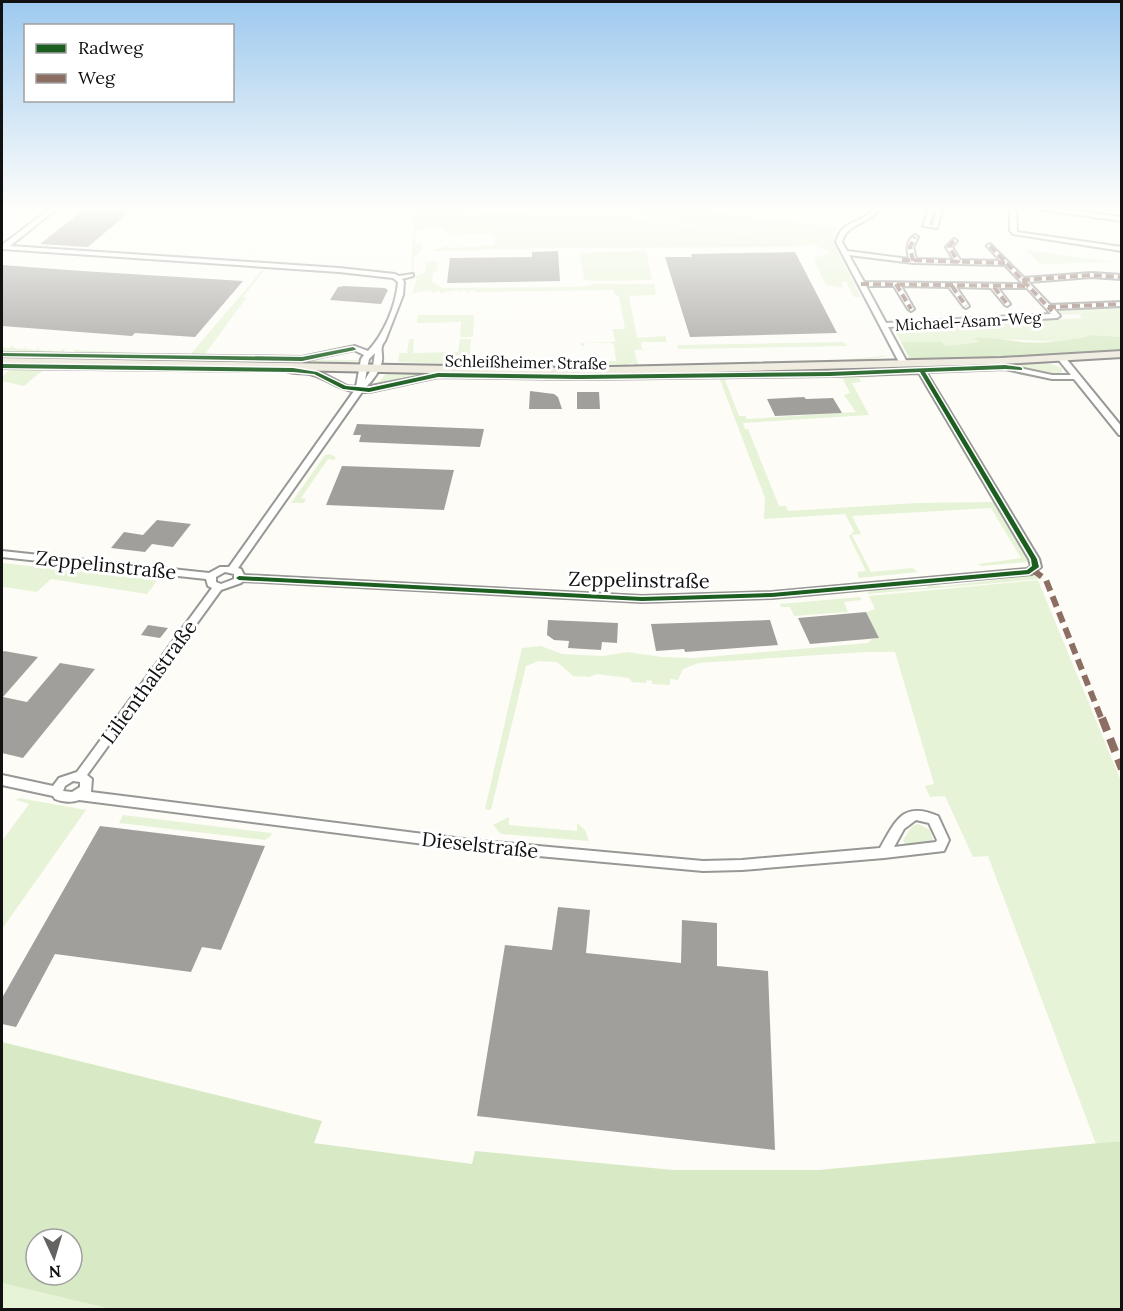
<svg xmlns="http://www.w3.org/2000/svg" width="1123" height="1311" viewBox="0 0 1123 1311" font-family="Lora,serif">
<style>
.farmland{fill:#f9f7e4}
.green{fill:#e7f3d7}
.forest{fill:#d8eac5;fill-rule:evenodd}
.building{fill:#a19f9c}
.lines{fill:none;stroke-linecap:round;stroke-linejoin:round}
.minor-casing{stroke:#979795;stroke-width:4}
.primary-casing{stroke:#858482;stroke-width:4}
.minor{fill:#fffffe;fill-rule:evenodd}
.primary{fill:#ede9dc;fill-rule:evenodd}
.quiet-far2{stroke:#8d6e63;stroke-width:4;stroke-dasharray:8 4;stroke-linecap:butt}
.quiet-far1{stroke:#8d6e63;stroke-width:6;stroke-dasharray:11 6;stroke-linecap:butt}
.quiet{stroke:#8d6e63;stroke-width:8;stroke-dasharray:14 8;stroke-linecap:butt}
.cycleway-casing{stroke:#fff;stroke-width:3}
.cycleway{fill:#1b5e20;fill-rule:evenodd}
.labels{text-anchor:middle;stroke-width:6;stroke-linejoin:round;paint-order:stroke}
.far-street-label{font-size:16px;fill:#111;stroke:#fff}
.street-label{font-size:20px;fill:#111;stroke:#fff}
</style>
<rect width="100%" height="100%" fill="#fdfcf7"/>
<!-- farmland -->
<path class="farmland" d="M407,207H588L582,213L414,210Z"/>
<!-- green -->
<path class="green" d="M643,207H679L837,228L833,234L834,245H830L637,217Z
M417,210L629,215L637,219L835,246L861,297H854L846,282H841L844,288L826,285L814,261L815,258L828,253V250L811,244L790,247L560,248L431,251L447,246L451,248L495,245V236C480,230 462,237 446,234L443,227L417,230L415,243H421L422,250L414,257V271L411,273L414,213Z
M1026,250L1113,262L1040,264Z
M646,251L652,280L595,281L584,279L580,256L583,253Z
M421,261H437V270L433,273L432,282L442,288L577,287L597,284H654L656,292L654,295L629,296L637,338L665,336L667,342H641L642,349L669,348L634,350L638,365C685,364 733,362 781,361C817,360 851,361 887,355V356L864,360L637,366L633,363L626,365L500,366L398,362L399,353H407L409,339H414L413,353L458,352L460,339H471L470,354H475V363H583V359H585L586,362L616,361L614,345L611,343H584V346H581V343L615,342L613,329H625L619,296H616L613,290L475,292L474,290L466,292V290H462L461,292L457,290L440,293V290L432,293V290L412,293L417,279L415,276L425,272L426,262Z
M266,268L243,297H247L205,354H214L189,356L263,269Z
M1121,306V337L1092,335L1063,342L975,338L980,342L946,346L942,342H901L894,329L1082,318L1079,314L1060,315L1053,309Z
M418,315H474L473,337H460L461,322L417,323Z
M843,342L848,346L678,349L677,345Z
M13,345V348L22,349L28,346L25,349L35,350L40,347L38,350L48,351L52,348L50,351L60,352L63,349H65L63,352L72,353L75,350L178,355L2,352V347L10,348Z
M2,357L361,360L349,363L2,359Z
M1045,362L1062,368V372C1047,380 1024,367 1008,365C970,362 930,370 892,367Z
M12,368L44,369L24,386L2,381V376Z
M782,370L818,372L548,376L439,373L395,383L379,382L388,371Z
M873,374L877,377L859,378L861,382L852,383L869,415L743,423L745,429H748L779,506H786L788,511L917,503L994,502L1029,562L980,566L979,564L1021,558L991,508L852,516L861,534L852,535L871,572L912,568L918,572L859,578L857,572L866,571L849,536L854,531L845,514L764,519L765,498L719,377L729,378L725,380L739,416H745L747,419L856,412L844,395L850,393L843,379L837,377Z
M329,454L336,457L334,460L328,459L301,498L306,499L304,503H291L325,455Z
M2,563L138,578L158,579L147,594L51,579L37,592L4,587L2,590Z
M1033,575L1040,579L867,594L870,590L927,588L928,585L945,586Z
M1038,580L1121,781V1141L1096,1144L988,856L973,857L945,796L930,797L925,786L934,784L895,652H865L699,663L683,669L678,680L670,679V685L652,684V681L647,680L646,683L632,682L629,678L597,674L589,677L573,676L557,662L539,661L526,666L491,810L485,809L522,648L541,646L562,654L603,656L627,652L662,657L694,658L868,643L872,639L879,638L866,612L875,609L869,596Z
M860,597L861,600L844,602L848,612L794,616L790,607H781L780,604Z
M19,798L86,810L2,929V841L29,804L16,800Z
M123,815L271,833L272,835L265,840L119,823Z
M509,817V825L577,831V823L585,830L589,841L501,834L493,825Z
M918,824L930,830L933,840L929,844L906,846L903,840L912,826Z
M2,1283L116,1309H2Z"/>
<!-- forest -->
<path class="forest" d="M1092,335L1121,337L1122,350L990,359L914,360L909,358L901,342H942L946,346L980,342L974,338C990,337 1005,340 1021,342C1046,344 1068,341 1092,335Z
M2,1042L322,1121L314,1143L472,1164L475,1151L673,1170H819L1121,1141V1309L116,1310L2,1283ZM36,1239H72V1275H36Z"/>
<!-- building -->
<path class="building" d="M87,207H135L88,247L40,244Z
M558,251L560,281L447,283L450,258L532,257V252Z
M795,252L837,333L690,337L665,257H692L691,254Z
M2,265L82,271L243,281L195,337L135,333L132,336L2,326Z
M344,286L385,288L388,290L381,304L330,300L338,287Z
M530,391L554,394L558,397L562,409H529Z
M577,392H599L600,409H577Z
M804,397L806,399L833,398L842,413L775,416L767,399Z
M357,424L484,429L480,447L359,442L361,435H353Z
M342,466L454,470L444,510L326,505Z
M157,520L191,524L173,547L152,544L145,552L111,548L124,532L143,535Z
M866,612L879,638L810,644L798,618Z
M548,620L618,623L617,643L602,642L601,650L568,648L569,641L554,640L547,635Z
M770,620L778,645L685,652L684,649L656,651L651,624Z
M148,625L168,628L160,638L141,635Z
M4,651L38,657L3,697L27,702L60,663L95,669L23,758L2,753V653Z
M100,826L265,846L221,950L202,947L191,972L55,954L16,1027L2,1024V998Z
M558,907L590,910L586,953L681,963L682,920L717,923V966L768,971L775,1150L477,1116L505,945L552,950Z"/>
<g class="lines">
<!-- minor casing -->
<g class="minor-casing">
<path id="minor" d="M52,207H59L10,246L339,268L395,274L399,276L413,274V276L402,279L404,282L403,295L385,341C379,348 383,352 382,361C380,371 373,380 366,387L438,373L580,375L830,372L1005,365L1052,375H1071L1057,358L1064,356L1122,427V435H1119L1074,379H1052L1005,369L926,372L1039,559L1041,567L1032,574L772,598L642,602L243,581L241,583L221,590L87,775L92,779L91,792L471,840L703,861L742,860L880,848C896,820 903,801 938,816L949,840L944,851L884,858L742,870L703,871L471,850L79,800C72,803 62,802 55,799L53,796L2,785V775L53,786L59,778L77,772L212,588L208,586L206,579L2,557V551L209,573L220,567H229L354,391C338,390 328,379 313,375C304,372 293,375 284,370L288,368L318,371L347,386L356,387L361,359L364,355L354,350L302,361L2,357V353L302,357L355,346L368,351C384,334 396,306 398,282L393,278L339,272L2,249V245ZM375,353L373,366L365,380L369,359ZM919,373L1029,559L1031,566L1027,569L772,592L642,596L244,575L241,569L238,568L362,392H369L438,377L580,379L830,376ZM225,572L234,574V579L221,584L216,582V577ZM73,781L80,782V787L72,792L63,791L65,786ZM916,820L929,823L937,840L936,842L894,847L904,829Z
M874,207H880C871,225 847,222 842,242L847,251L909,259C907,250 906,241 915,235L918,237L913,247L916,259L954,260L946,247L954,239L957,241L952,247L960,260L1001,261L987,246L990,244L1024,278L1091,273L1122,275V279L1091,277L1028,282L1050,305L1122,302V306L1054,309L1060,316L1057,318L888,327L908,364L901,366L836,242C842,218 864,225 874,207ZM849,255L913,263L1005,265L1023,284L864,282ZM866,286H894L908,309L911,311L914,309L901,286L949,287L964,307L966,308L969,306L956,287L991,288L1005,305L1007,306L1010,304L998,288H1027L1051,314L886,323Z
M929,207H935L929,225H933L937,207H943L937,228L923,226Z
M1012,207H1018L1016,209L1017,232L1122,247V251L1013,234L1010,230V209Z
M1023,207H1041L1122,217V221Z
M2,364L261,367L265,369L261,371L2,368Z"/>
</g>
<!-- primary casing -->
<g class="primary-casing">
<path id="primary" d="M1122,351V357L1001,364L568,376L2,364V358L568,368L1001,358Z"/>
</g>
<!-- minor -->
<use href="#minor" class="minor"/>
<!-- primary -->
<use href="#primary" class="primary"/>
<!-- quiet-far2 -->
<path class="quiet-far2" d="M954,241L949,247L959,263
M990,246L1052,311
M902,260L1005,263
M913,261L910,247L915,237
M1022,280L1091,275L1122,277
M861,284L1028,286
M896,284L911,309
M952,286L966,306
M994,287L1007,304
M1048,307L1122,304"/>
<!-- quiet-far1 -->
<path class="quiet-far1" d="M1033,570L1046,580L1102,720"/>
<!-- quiet -->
<path class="quiet" d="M1102,718L1122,769"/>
<!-- cycleway casing -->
<g class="cycleway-casing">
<path id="cycleway" d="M353,347L356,349L355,350L302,361L2,356V353L302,357Z
M2,364L293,368L317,372L346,386L369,388L438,373L580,375L830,372L1005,365L1020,367L1022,368V370L1005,369L925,372L1037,559L1039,567L1029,574L772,597L642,601L239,580L236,578L239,576L642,597L772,593L1027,570L1032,566L1031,559L920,372L830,376L580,379L438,377L369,392L343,389L314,374L293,372L2,368Z"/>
</g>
<!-- cycleway -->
<use href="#cycleway" class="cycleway"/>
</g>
<!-- sky -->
<linearGradient id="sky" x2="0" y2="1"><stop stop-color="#9dc9ee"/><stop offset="0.53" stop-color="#fefefb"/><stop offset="1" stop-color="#fefefb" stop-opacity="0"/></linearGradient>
<rect width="1123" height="391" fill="url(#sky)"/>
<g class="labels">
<!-- far-street labels -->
<g class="far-street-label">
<text transform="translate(968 321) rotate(-3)" y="6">Michael-Asam-Weg</text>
<text transform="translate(526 362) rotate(1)" y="6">Schleißheimer Straße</text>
</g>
<!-- street labels -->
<g class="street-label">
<text transform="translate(106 565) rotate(6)" y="7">Zeppelinstraße</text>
<text transform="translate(639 580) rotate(1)" y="7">Zeppelinstraße</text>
<text transform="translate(149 682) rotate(-54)" y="7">Lilienthalstraße</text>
<text transform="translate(480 845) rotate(6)" y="7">Dieselstraße</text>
</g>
</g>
<!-- border -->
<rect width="1123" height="1311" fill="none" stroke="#111111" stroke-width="6"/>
<!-- legend -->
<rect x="24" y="24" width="210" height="78" fill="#ffffff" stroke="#a0a0a0" stroke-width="1.5"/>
<rect x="36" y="44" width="30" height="9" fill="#1b5e20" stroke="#a0a0a0" stroke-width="1.5"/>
<text x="78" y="54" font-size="18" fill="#111111">Radweg</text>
<rect x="36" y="74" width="30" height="9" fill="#8d6e63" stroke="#a0a0a0" stroke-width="1.5"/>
<text x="78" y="84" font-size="18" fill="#111111">Weg</text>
<!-- north arrow -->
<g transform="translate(54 1257) rotate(176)"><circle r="28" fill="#ffffff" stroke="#a0a0a0" stroke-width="1.5"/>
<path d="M0-4.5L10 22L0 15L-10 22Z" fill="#646362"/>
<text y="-9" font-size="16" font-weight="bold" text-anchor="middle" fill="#111111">N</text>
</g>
</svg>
